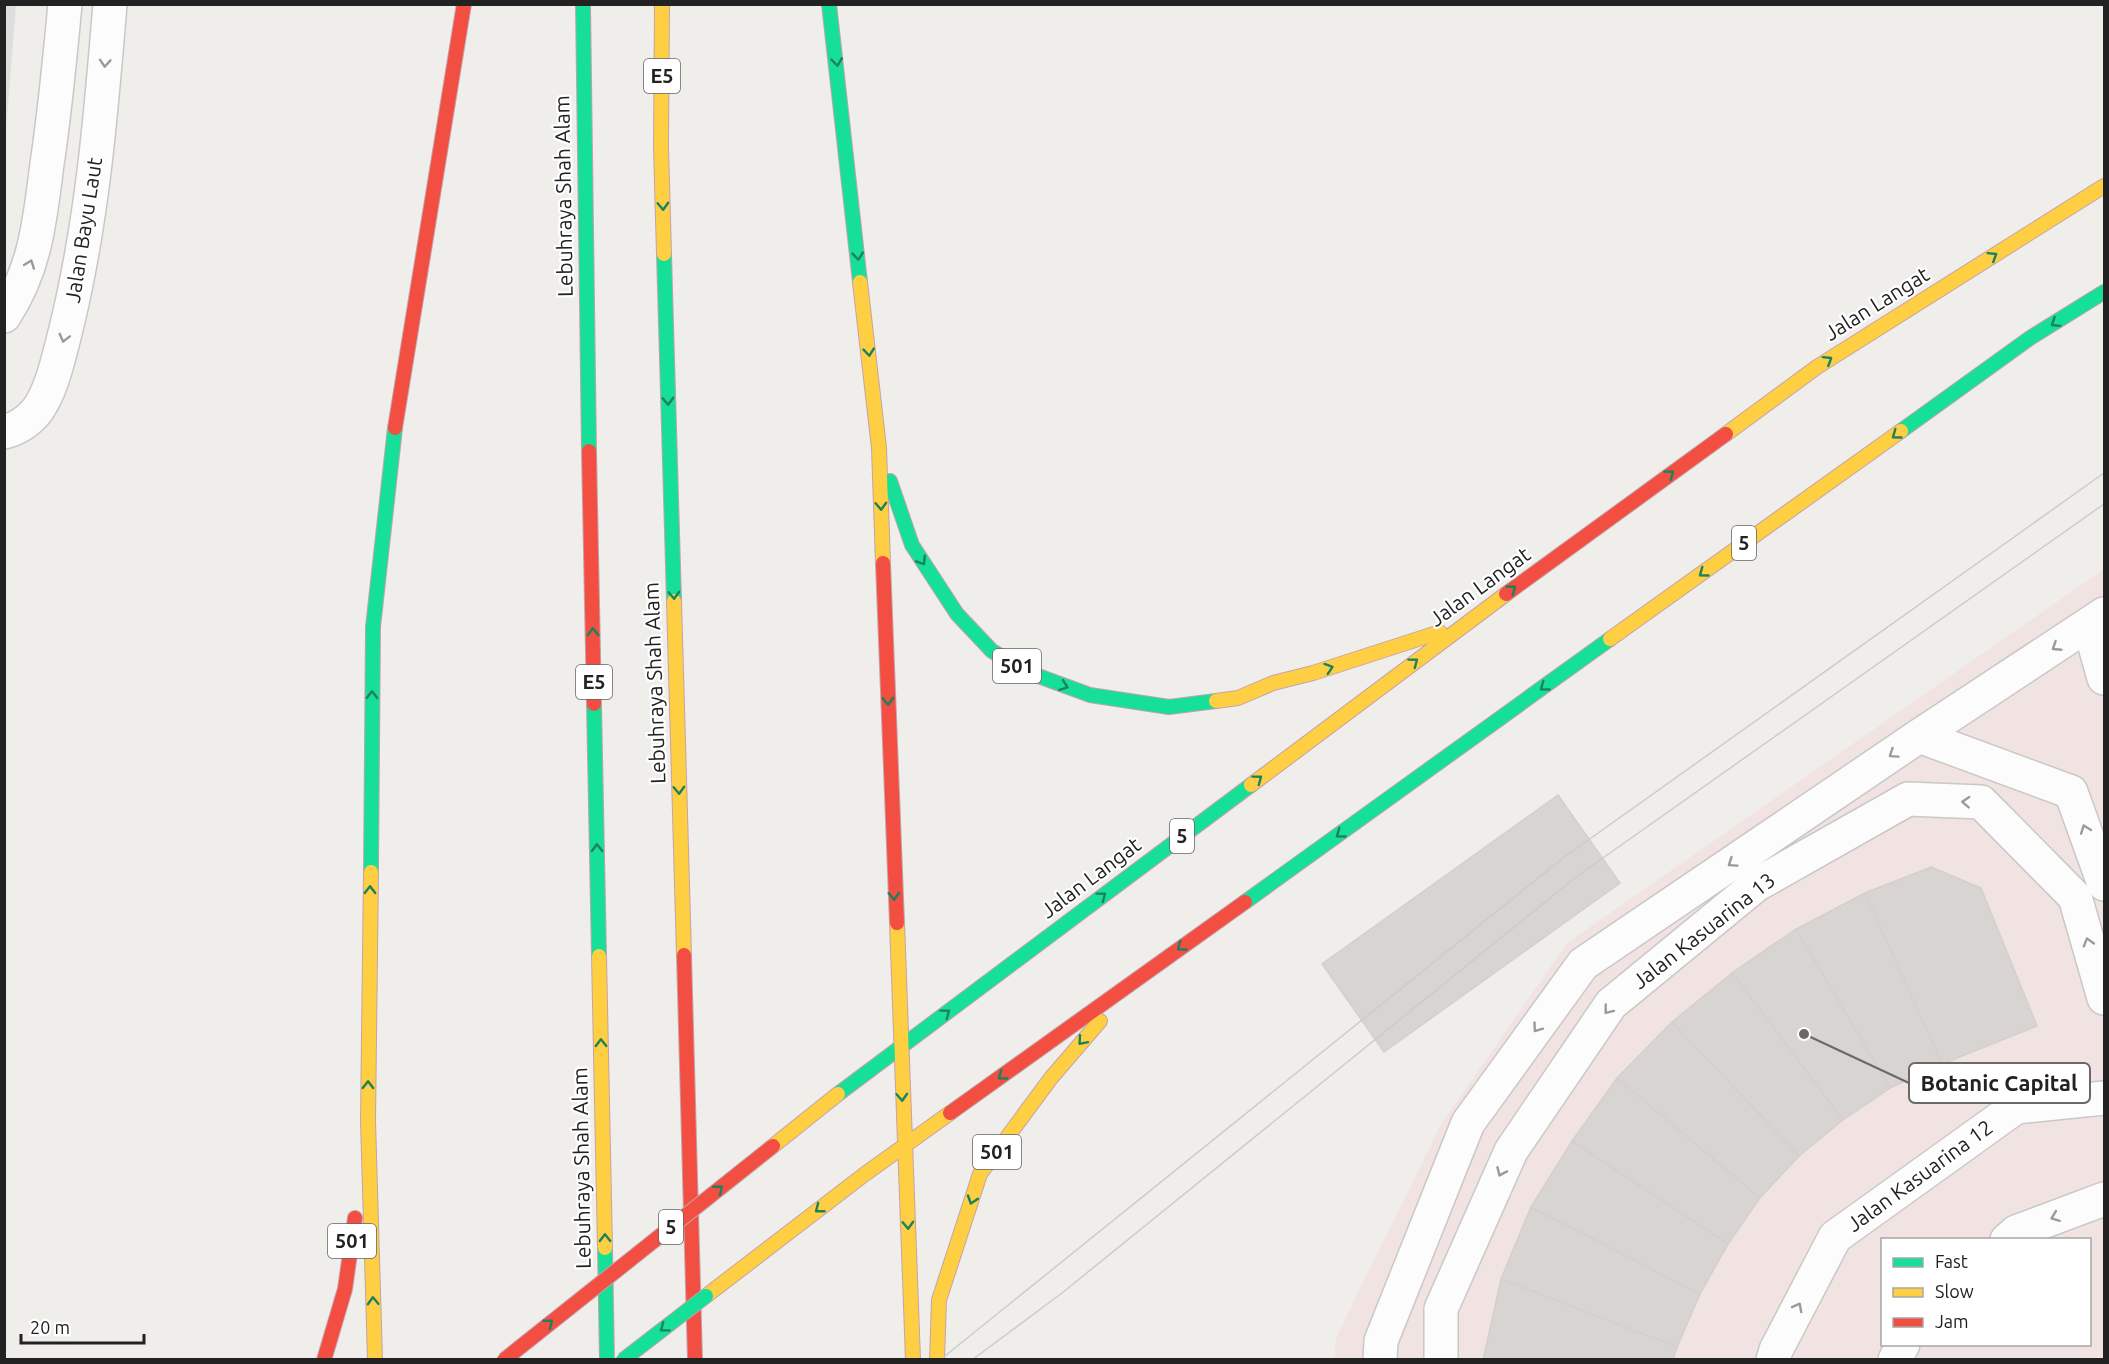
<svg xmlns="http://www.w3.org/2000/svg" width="2109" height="1364" viewBox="0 0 2109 1364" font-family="Ubuntu,sans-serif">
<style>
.residential{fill:#dfdedc}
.commercial{fill:#f1e3e1;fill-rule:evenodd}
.building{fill:#d7d4d2;stroke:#d3d0cc;stroke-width:1.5}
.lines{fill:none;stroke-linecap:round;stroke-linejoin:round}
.street-casing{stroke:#c9c8c7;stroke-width:36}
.fast-casing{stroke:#c5a2ac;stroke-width:16}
.slow-casing{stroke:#c5a2ac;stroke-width:16}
.jam-casing{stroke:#c5a2ac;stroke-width:16}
.street{stroke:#fdfcfc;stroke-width:33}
.fast{stroke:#16e098;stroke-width:14}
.slow{stroke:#ffcf43;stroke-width:14}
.jam{stroke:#f24e42;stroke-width:14}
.tram{stroke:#ccc;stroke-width:1.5}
.fast-bridge-casing{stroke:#c5a2ac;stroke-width:16;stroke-linecap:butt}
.slow-bridge-casing{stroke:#c5a2ac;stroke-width:16;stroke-linecap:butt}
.jam-bridge-casing{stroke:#c5a2ac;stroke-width:16;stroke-linecap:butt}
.fast-bridge{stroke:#16e098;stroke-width:14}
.slow-bridge{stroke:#ffcf43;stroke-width:14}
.jam-bridge{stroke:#f24e42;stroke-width:14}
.oneway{stroke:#1c815d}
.oneway2{stroke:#9a9a9a}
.labels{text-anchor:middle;stroke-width:4.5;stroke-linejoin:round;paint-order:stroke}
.shield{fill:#fff;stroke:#646464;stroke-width:1.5}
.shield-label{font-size:20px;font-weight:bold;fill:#222}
.street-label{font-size:21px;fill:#222;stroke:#fff}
.leader{fill:none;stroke:#6a6968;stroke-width:2}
.callout-dot{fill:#6a6968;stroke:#fff;stroke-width:2}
.callout{fill:#fff;stroke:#6a6968;stroke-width:2}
.callout-label{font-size:22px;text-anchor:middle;font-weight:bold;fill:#222}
</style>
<rect width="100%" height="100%" fill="#f0eeeb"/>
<!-- residential -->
<path class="residential" d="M5,4L16,5L5,141L4,5Z"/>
<!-- commercial -->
<path class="commercial" d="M2104,569V1359L1334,1360L1336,1338L1440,1126L1567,943ZM1882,1240H2090V1344H1882Z"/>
<!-- building -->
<path class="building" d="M1558,795L1620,883L1384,1052L1322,964Z
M1931,867L1981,888L2037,1026L1942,1064L1865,893Z
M1865,893L1942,1064L1890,1088L1796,929Z
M1796,929L1890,1088L1843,1120L1732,973Z
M1732,973L1843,1120L1799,1156L1672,1022Z
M1672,1022L1799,1156L1760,1198L1617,1078Z
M1617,1078L1760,1198L1728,1244L1572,1141Z
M1572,1141L1728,1244L1700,1294L1531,1207Z
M1531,1207L1700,1294L1677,1347L1501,1279Z
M1501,1279L1677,1347L1673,1360H1483Z"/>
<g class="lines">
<!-- street casing -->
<g class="street-casing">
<path id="street" d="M4,316C36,268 40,219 47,164C55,111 60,58 65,4
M4,432C16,429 27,422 35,413C51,395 59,356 65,333C92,225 101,115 110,4
M2089,625L2104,678
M1919,736L2071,792L2104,884
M2007,1240L2016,1232L2104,1199
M1380,1360L1381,1341L1468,1123L1583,964L1919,736L2104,614
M1441,1360V1309L1511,1151L1611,1004L1756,885L1908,799L1981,802L2075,897L2104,998
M1773,1360L1776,1350L1835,1237L2016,1107L2104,1098
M1895,1360L1903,1344"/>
</g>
<!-- fast casing -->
<g class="fast-casing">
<path id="fast" d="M583,4L589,451
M829,4L860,282
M664,254L674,601
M1901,431L2030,338L2104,292
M890,481L912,545L957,614L992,651L1030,673L1090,695L1169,707L1216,701
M594,704L599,956
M371,872L373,627L395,428
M1245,902L1610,639
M838,1094L1251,785
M605,1248L607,1360"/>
</g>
<!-- slow casing -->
<g class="slow-casing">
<path id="slow" d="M662,4L661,147L664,254
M860,282L879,448L883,563
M1726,434L1817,367L2104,186
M674,601L684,955
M1610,639L1901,431
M1216,701L1238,698L1273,683L1313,673L1440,632
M1251,785L1506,594
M371,872L368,1121L375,1360
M897,923L913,1360
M599,956L605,1248
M706,1296L865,1174L950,1113
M937,1360L939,1300L980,1174L1051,1078L1100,1021"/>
</g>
<!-- jam casing -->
<g class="jam-casing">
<path id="jam" d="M395,428L464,4
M589,451L594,704
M883,563L897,923
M1506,594L1726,434
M684,955L695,1360
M950,1113L1245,902
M324,1360L345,1289L355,1218"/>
</g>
<!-- street -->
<use href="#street" class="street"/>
<!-- fast -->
<use href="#fast" class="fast"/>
<!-- slow -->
<use href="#slow" class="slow"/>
<!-- jam -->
<use href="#jam" class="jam"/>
<!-- tram -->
<path class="tram" d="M940,1360L1563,858L2104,473
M972,1360L1062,1293L1576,877L2104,504"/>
<!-- fast-bridge casing -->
<g class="fast-bridge-casing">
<path id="fast-bridge" d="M623,1360L706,1296"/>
</g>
<!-- slow-bridge casing -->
<g class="slow-bridge-casing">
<path id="slow-bridge" d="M773,1146L838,1094"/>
</g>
<!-- jam-bridge casing -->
<g class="jam-bridge-casing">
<path id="jam-bridge" d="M504,1360L773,1146"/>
</g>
<!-- fast-bridge -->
<use href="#fast-bridge" class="fast-bridge"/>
<!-- slow-bridge -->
<use href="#slow-bridge" class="slow-bridge"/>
<!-- jam-bridge -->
<use href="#jam-bridge" class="jam-bridge"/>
</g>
<!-- one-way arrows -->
<defs><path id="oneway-chevron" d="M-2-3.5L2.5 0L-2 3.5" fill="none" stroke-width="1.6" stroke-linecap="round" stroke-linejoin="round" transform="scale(1.5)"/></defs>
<g class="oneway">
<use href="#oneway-chevron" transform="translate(837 62) rotate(83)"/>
<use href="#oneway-chevron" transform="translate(663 206) rotate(88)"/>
<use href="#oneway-chevron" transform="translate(858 256) rotate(84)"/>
<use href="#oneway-chevron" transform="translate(1993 256) rotate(-32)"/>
<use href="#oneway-chevron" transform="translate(2055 323) rotate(148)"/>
<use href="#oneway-chevron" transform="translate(869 352) rotate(84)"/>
<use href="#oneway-chevron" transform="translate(1828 360) rotate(-32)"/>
<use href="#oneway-chevron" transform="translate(668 401) rotate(88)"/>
<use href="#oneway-chevron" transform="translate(1896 435) rotate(144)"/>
<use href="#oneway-chevron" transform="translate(1670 474) rotate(-36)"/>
<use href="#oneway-chevron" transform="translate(881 506) rotate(88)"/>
<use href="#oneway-chevron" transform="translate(922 561) rotate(57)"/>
<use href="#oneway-chevron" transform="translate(1703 573) rotate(144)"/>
<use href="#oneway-chevron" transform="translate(1512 589) rotate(-36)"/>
<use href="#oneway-chevron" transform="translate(674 595) rotate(88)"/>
<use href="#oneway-chevron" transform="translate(593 632) rotate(-91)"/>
<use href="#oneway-chevron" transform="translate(1414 662) rotate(-37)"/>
<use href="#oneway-chevron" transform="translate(1329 668) rotate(-18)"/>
<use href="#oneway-chevron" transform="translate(1064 686) rotate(20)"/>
<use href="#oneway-chevron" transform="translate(1544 687) rotate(144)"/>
<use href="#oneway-chevron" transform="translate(372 695) rotate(-89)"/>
<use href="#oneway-chevron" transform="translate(888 701) rotate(88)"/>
<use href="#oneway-chevron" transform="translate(1258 779) rotate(-37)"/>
<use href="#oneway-chevron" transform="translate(679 790) rotate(88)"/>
<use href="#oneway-chevron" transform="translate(1340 834) rotate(144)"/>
<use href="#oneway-chevron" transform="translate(597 848) rotate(-91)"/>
<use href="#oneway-chevron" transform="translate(370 890) rotate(-89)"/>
<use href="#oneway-chevron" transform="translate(894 896) rotate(88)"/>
<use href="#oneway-chevron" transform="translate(1102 896) rotate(-37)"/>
<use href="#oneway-chevron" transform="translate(1181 947) rotate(144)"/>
<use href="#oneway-chevron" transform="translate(946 1013) rotate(-37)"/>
<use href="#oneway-chevron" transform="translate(1082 1041) rotate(131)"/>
<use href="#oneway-chevron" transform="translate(601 1043) rotate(-91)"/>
<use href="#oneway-chevron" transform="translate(1002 1076) rotate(144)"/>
<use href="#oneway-chevron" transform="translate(368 1085) rotate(-89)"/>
<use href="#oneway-chevron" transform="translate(902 1097) rotate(87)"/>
<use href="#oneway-chevron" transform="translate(719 1189) rotate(-38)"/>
<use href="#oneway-chevron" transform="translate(972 1200) rotate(108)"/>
<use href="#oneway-chevron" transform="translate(819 1209) rotate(142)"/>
<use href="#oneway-chevron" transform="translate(908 1225) rotate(88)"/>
<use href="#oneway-chevron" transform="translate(605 1238) rotate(-91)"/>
<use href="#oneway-chevron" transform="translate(373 1301) rotate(-92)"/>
<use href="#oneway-chevron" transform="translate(549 1323) rotate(-38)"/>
<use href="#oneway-chevron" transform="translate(664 1328) rotate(143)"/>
</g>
<g class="oneway2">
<use href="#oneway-chevron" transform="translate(105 63) rotate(94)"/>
<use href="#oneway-chevron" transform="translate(30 264) rotate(-70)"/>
<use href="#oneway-chevron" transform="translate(64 338) rotate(104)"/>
<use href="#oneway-chevron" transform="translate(2056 647) rotate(147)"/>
<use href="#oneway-chevron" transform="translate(1893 754) rotate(146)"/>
<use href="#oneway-chevron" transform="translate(1966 802) rotate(-177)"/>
<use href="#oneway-chevron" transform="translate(2085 829) rotate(-110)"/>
<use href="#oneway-chevron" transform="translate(1732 863) rotate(146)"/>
<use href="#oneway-chevron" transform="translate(2088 942) rotate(-106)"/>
<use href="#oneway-chevron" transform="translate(1608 1010) rotate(128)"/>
<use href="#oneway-chevron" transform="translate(1537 1028) rotate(126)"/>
<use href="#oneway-chevron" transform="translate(1501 1172) rotate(114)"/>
<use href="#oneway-chevron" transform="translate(2055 1217) rotate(159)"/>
<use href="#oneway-chevron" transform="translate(1798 1307) rotate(-62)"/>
</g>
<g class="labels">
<!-- shield labels -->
<g class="shield">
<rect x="644" y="59" width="36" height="34" rx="4.5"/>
<rect x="1732" y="526" width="24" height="34" rx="4.5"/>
<rect x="993" y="649" width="48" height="34" rx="4.5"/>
<rect x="576" y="665" width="36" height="34" rx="4.5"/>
<rect x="1170" y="819" width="24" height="34" rx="4.5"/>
<rect x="973" y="1135" width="48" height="34" rx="4.5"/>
<rect x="659" y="1210" width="24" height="34" rx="4.5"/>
<rect x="328" y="1224" width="48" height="34" rx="4.5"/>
</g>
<g class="shield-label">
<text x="662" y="83">E5</text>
<text x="1744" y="550">5</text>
<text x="1017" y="673">501</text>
<text x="594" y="689">E5</text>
<text x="1182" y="843">5</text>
<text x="997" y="1159">501</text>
<text x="671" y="1234">5</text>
<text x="352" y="1248">501</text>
</g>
<!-- street labels -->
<g class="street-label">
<text transform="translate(564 196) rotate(-91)" y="7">Lebuhraya Shah Alam</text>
<text transform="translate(84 230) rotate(-81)" y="7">Jalan Bayu Laut</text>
<text transform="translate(1877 304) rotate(-32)" y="7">Jalan Langat</text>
<text transform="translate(1480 587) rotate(-36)" y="7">Jalan Langat</text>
<text transform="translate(655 683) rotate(-92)" y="7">Lebuhraya Shah Alam</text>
<text transform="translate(1091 878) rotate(-37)" y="7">Jalan Langat</text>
<text transform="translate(1704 931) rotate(-38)" y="7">Jalan Kasuarina 13</text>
<text transform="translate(582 1168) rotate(-91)" y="7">Lebuhraya Shah Alam</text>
<text transform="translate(1920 1176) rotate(-36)" y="7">Jalan Kasuarina 12</text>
</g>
</g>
<!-- callouts -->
<path class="leader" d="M1804 1034L1909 1083"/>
<circle class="callout-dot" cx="1804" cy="1034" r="6"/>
<rect class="callout" x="1909" y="1063" width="181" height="40" rx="6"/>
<g class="callout-label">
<text x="1999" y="1091">Botanic Capital</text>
</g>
<!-- border -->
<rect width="2109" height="1364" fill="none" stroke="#222222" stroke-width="12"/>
<!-- legend -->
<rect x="1881" y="1238" width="210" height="108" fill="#ffffff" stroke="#a7a7a7" stroke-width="1.5"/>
<rect x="1893" y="1258" width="30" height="9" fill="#16e098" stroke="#a7a7a7" stroke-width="1.5"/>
<text x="1935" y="1268" font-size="18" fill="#222222">Fast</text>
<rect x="1893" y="1288" width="30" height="9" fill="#ffcf43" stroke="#a7a7a7" stroke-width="1.5"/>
<text x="1935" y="1298" font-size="18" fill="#222222">Slow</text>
<rect x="1893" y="1318" width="30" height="9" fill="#f24e42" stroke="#a7a7a7" stroke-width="1.5"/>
<text x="1935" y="1328" font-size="18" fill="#222222">Jam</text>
<!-- scale -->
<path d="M21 1334v9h123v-9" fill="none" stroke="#222222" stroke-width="3"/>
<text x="30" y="1334" font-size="18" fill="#222222" stroke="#ffffff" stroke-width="4.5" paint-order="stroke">20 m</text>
</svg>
